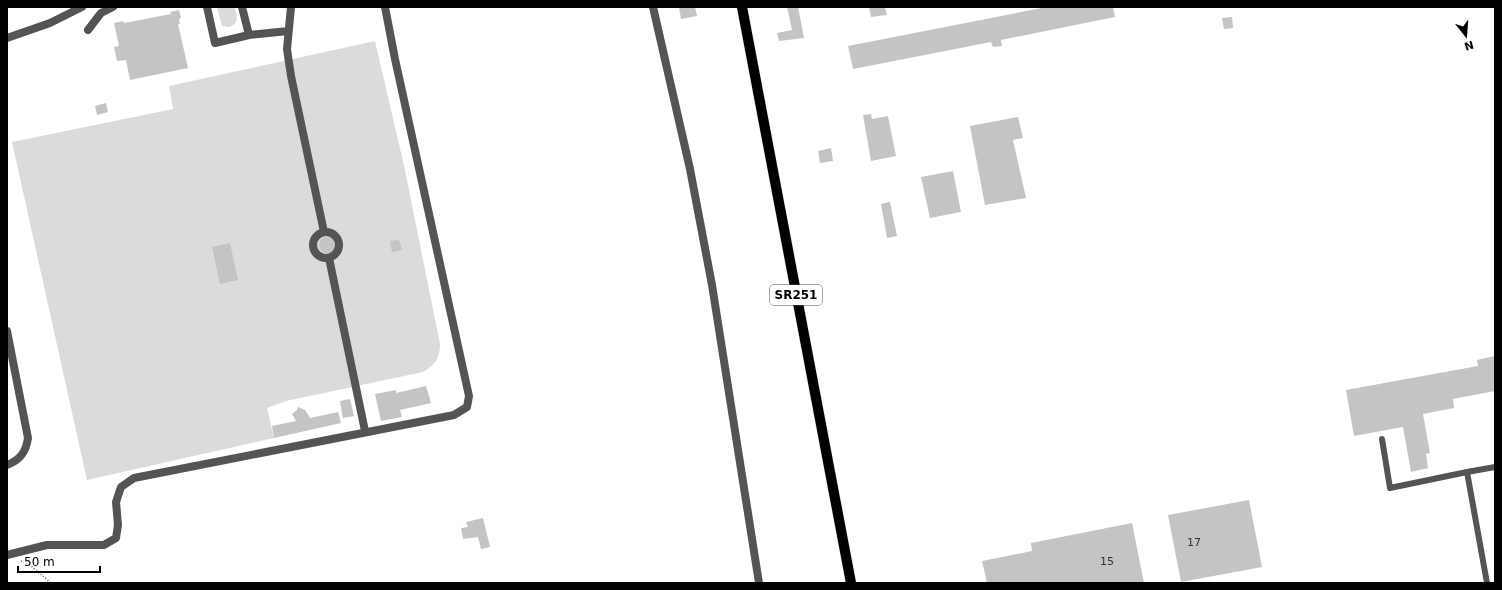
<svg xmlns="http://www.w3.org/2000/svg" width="1502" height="590" viewBox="0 0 1502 590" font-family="'DejaVu Sans',sans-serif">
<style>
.green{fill:#dbdbdb}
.building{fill:#c4c4c4}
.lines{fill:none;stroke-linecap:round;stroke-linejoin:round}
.primary-casing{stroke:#dbdbdb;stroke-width:11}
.path{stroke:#767676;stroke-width:2;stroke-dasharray:1 2;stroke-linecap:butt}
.service{stroke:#545454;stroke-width:6}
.minor{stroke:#545454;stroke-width:8}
.primary{stroke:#000;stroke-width:10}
.labels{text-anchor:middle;stroke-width:3;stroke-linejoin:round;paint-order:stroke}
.number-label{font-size:11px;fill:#313131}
.shield{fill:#fff;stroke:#4c4c4c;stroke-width:1}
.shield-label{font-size:12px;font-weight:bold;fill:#000}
</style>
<rect width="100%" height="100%" fill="#fff"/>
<!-- green -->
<path class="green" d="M217,7H235L237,19L235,24L229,27L222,26Z
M375,41L405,170L440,344C440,359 435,365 423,372L286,401L267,408L274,438L87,480L12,142L173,109L169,86Z"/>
<!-- building -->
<path class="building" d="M679,7H695L697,16L681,19Z
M787,7H798L804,38L779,41L777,33L792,30Z
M869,7H885L887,15L871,17Z
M1047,7H1113L1115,17L1001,40L1002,46L993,47L991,42L853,69L848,46Z
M179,10L181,18L179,19L180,24H178L188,68L130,80L126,60L117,61L114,47L119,46L114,23L123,21L124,23L171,14L170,12Z
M1232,17L1233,28L1224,29L1222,18Z
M106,103L108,112L97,115L95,106Z
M871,114L872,119L888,116L896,156L871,161L863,115Z
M1018,117L1023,138L1013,140L1026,198L985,205L970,126Z
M831,148L833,161L820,163L818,151Z
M953,171L961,212L930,218L921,177Z
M890,202L897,236L887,238L881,204Z
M319 245a8 8 0 1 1 16 0a8 8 0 1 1-16 0Z
M399,240L402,250L392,252L390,241Z
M230,243L238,280L220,284L212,247Z
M1495,356V391L1453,399L1454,408L1423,414L1430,453L1426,454L1428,468L1411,472L1403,427L1354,436L1346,390L1478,366L1477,360Z
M426,386L431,403L400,410L402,417L381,421L375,394L396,390V393Z
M350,399L354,416L343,418L340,401Z
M298,407L305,410L310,418L338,412L341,423L274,438L272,426L296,421L292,414L297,410Z
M1249,500L1262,567L1181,582L1168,515Z
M483,518L490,547L481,549L478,537L463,539L461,528L468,527L466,522Z
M1132,523L1144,583H987L982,561L1032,551L1031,543Z"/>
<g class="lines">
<!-- primary casing -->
<g class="primary-casing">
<path id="primary" d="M742,7L851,583"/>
</g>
<!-- path -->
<path class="path" d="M21,561L30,565L51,583"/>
<!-- service -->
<path class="service" d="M1382,439L1390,488L1467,472
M1487,583L1467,472L1495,467"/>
<!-- minor -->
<path class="minor" d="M207,7L215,43L249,35L242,7
M291,7L287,49L291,76L324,232
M653,7L690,169L712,285L759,583
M88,30L101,13L113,7
M249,35L288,31
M7,38L50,23L82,7
M313 245a13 13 0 1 1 26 0a13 13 0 1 1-26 0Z
M329,258L365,431
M7,331L28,438C26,452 20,460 7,465
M7,555L47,545H104L116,538L118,525L116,502L121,487L134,478L454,415L467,407L469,396L395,59L385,7"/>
<!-- primary -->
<use href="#primary" class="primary"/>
</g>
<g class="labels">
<!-- number labels -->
<g class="number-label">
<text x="1194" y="546">17</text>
<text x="1107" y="565">15</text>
</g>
<!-- shield labels -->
<rect class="shield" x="770" y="285" width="52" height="20" rx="3"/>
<g class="shield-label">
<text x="796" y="299">SR251</text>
</g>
</g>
<!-- border -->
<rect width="1502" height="590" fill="none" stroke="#000000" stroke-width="16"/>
<!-- north arrow -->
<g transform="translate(1466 36) rotate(163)" stroke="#ffffff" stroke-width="3" paint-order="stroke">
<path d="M0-3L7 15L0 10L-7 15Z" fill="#000000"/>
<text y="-6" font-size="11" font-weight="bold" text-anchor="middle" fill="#000000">N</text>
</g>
<!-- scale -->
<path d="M18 566v6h82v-6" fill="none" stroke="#000000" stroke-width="2"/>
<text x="24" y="566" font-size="12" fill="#000000" stroke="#ffffff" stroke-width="3" paint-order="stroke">50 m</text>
</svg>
